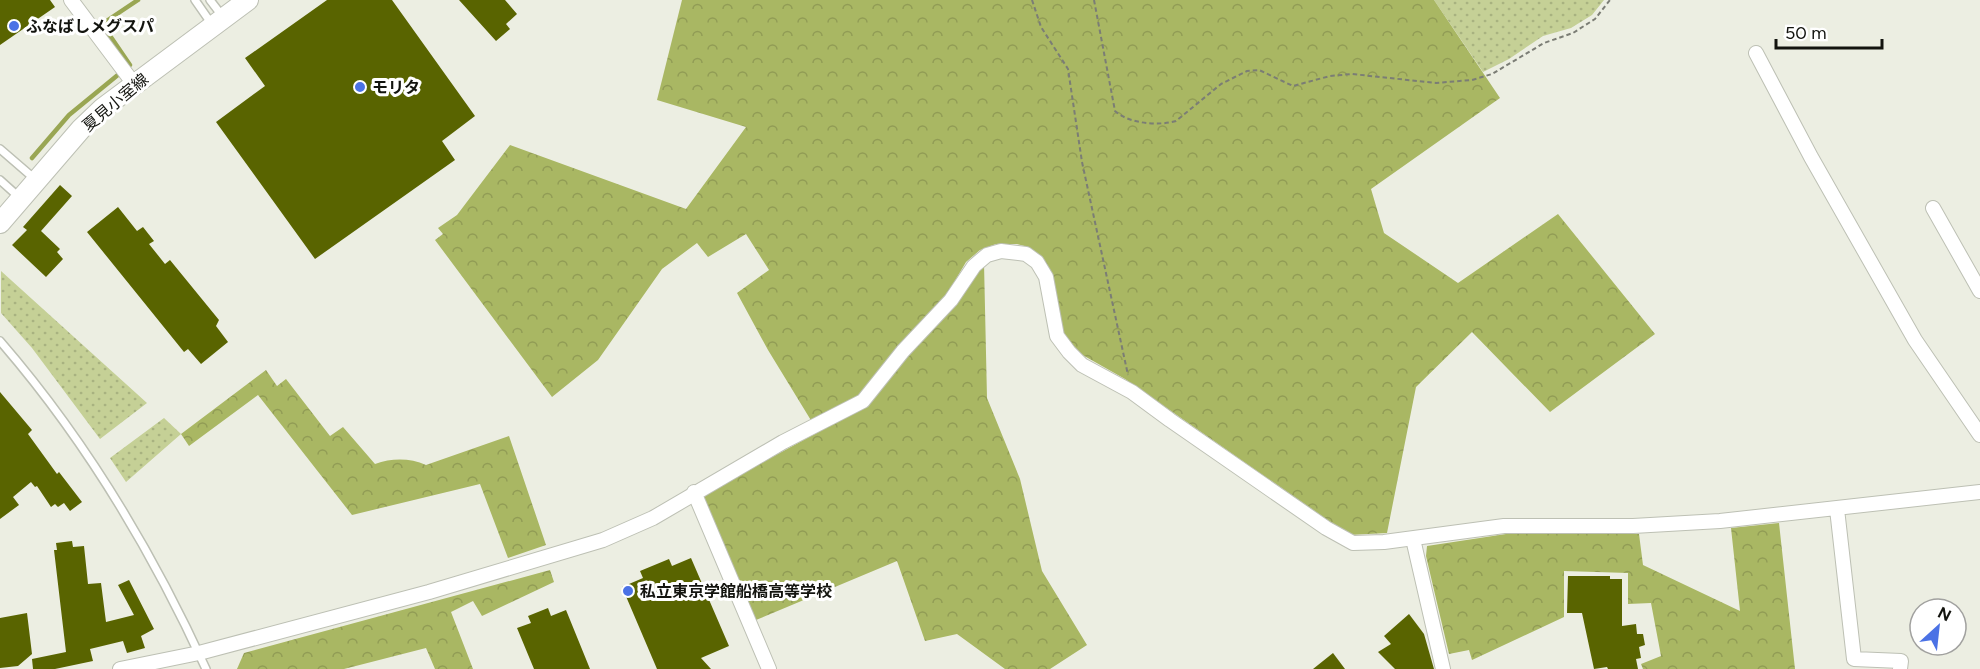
<svg xmlns="http://www.w3.org/2000/svg" width="1980" height="669" viewBox="0 0 1980 669" font-family="Figtree,'Noto Sans JP',sans-serif">
<style>
.green{fill:url(#green-dots)}
.forest{fill:url(#forest-crowns)}
.lines{fill:none;stroke-linecap:round;stroke-linejoin:round}
.stream{stroke:#99a653;stroke-width:4.5}
.building{fill:#596400}
.service-casing{stroke:#bdc0b4;stroke-width:10}
.minor-casing{stroke:#bdc0b4;stroke-width:16}
.secondary-casing{stroke:#bdc0b4;stroke-width:22}
.path{stroke:#7b7d75;stroke-width:2;stroke-dasharray:4.5 3;stroke-linecap:butt}
.service{stroke:#fff;stroke-width:7}
.minor{stroke:#fff;stroke-width:14}
.secondary{stroke:#fff;stroke-width:20}
.poi-dot{fill:#4b72e5;stroke:#fff;stroke-width:2}
.labels{text-anchor:middle;stroke-width:6;stroke-linejoin:round;paint-order:stroke}
.poi-label{font-size:16px;font-weight:bold;fill:#13140f;stroke:#fff;text-anchor:start}
.street-label{font-size:16px;fill:#13140f;stroke:#fff}
</style>
<defs>
<pattern id="green-dots" width="8" height="8" patternUnits="userSpaceOnUse" patternTransform="scale(1.5)"><rect width="8" height="8" fill="#c5d096"/><path d="M2 2h.1M6 6h.1" fill="none" stroke="#a8b280" stroke-width="1.8" stroke-linecap="round"/></pattern>
<pattern id="forest-crowns" width="20" height="18" patternUnits="userSpaceOnUse" patternTransform="scale(1.5)"><rect width="20" height="18" fill="#a9b763"/><path d="M2 6a3 3 0 1 1 6 0M12 15a3 3 0 1 1 6 0" fill="none" stroke="#919c55"/></pattern>
</defs>
<rect width="100%" height="100%" fill="#eceee2"/>
<!-- green -->
<path class="green" d="M1434,0H1604L1592,15L1571,28L1543,36L1509,59L1483,72Z
M1,271L147,403L100,439L32,348L1,313Z
M164,418L181,434L126,482L110,458Z"/>
<!-- forest -->
<path class="forest" d="M682,0H1434L1500,98L1371,189L1384,233L1458,283L1558,214L1655,334L1550,412L1472,332L1416,387L1387,533L1349,535L1125,379L1079,353L1065,337L1060,326L1050,270L1039,255L1028,247L1017,244H996L980,250L966,262L946,296L900,345L858,396L812,422L768,350L737,293L769,270L746,234L708,257L697,243L662,269L598,360L552,397L435,240L443,234L438,228L457,215L510,145L686,209L746,127L657,100Z
M984,263L987,398L1020,479L1042,571L1087,645L1050,669H1005L957,634L925,641L897,561L756,620L704,499L707,492L863,408Z
M266,370L277,386L286,379L330,436L343,427L375,464C392,458 410,458 426,465L509,436L546,545L508,558L480,484L352,515L258,395L189,446L181,434Z
M1779,523L1795,669H1643L1641,664L1661,656L1651,603L1628,604V573L1564,571V617L1472,660L1469,650L1449,654L1426,556L1427,546L1506,534H1639L1643,565L1740,611L1731,528Z
M550,570L554,582L482,616L473,601L451,612L473,669H435L426,648L344,669H237L244,653Z"/>
<g class="lines">
<!-- stream -->
<path class="stream" d="M32,158L69,115L130,65L102,24L138,0"/>
</g>
<!-- building -->
<path class="building" d="M0,0H50L55,7L0,45Z
M327,0H392L475,116L442,141L455,160L315,259L216,122L265,86L245,58Z
M459,0H505L517,14L506,24L510,29L496,41Z
M60,185L72,196L41,231L60,249L57,252L63,259L46,277L12,245L27,230L23,227Z
M118,207L137,231L143,227L154,241L149,244L165,264L170,260L219,320L216,326L228,342L201,364L188,349L184,352L87,232Z
M0,392L32,430L28,434L57,474L59,472L82,502L70,511L64,503L58,507L55,504L51,507L37,486L35,487L31,482L13,497L19,505L0,519Z
M72,541L73,547L84,546L88,584L101,583L106,622L134,615L118,585L129,580L154,629L141,636L145,648L127,653L123,641L90,649L93,661L55,669H33L32,659L66,652L54,550H57L56,543Z
M691,558L729,646L701,658L711,669H657L622,587L643,578L640,571L669,559L672,566Z
M1568,576H1610V579H1622V626L1636,624L1637,634H1643L1645,645L1639,647L1641,658L1636,659L1638,669H1608L1607,667L1594,669L1582,613H1567Z
M548,608L551,616L566,610L590,669H534L517,628L531,623L528,616Z
M27,613L32,654L18,666L0,668V618Z
M1409,614L1424,634L1434,669H1395L1378,652L1391,644L1384,636Z
M1333,653L1345,669H1313Z"/>
<g class="lines">
<!-- service casing -->
<g class="service-casing">
<path id="service" d="M195,0L211,23
M210,0L223,17
M0,149L36,180
M0,180L20,198
M0,341C85,439 152,551 206,669"/>
</g>
<!-- minor casing -->
<g class="minor-casing">
<path id="minor" d="M71,0L134,84
M1756,53L1811,157L1915,340L1980,435
M1933,208L1980,291
M694,492L769,669
M1837,509L1854,659L1901,661L1900,669
M1413,539L1443,669
M120,669L199,653L429,592L603,540L653,518L783,442L863,401L903,351L951,300L974,266L987,255L1001,251L1026,254L1037,262L1046,277L1057,336L1069,352L1082,365L1132,392L1170,420L1326,528L1353,543L1384,542L1504,526H1633L1720,521L1980,492"/>
</g>
<!-- secondary casing -->
<g class="secondary-casing">
<path id="secondary" d="M0,223L81,129L103,108L248,0"/>
</g>
<!-- path -->
<path class="path" d="M1032,0L1041,27L1068,69L1082,162L1128,375
M1094,0L1115,111C1129,124 1159,126 1176,121L1221,84L1247,71L1259,70L1293,86L1330,76L1352,74L1436,83L1472,80L1492,74L1544,43L1573,33L1595,19L1610,0"/>
<!-- service -->
<use href="#service" class="service"/>
<!-- minor -->
<use href="#minor" class="minor"/>
<!-- secondary -->
<use href="#secondary" class="secondary"/>
</g>
<!-- markers -->
<g class="poi-dot">
<circle cx="14" cy="26" r="6"/>
<circle cx="360" cy="87" r="6"/>
<circle cx="628" cy="591" r="6"/>
</g>
<g class="labels">
<!-- poi labels -->
<g class="poi-label">
<text x="26" y="32">ふなばしメグスパ</text>
<text x="372" y="93">モリタ</text>
<text x="640" y="597">私立東京学館船橋高等学校</text>
</g>
<!-- street labels -->
<g class="street-label">
<text transform="translate(115 102) rotate(-40)" y="6">夏見小室線</text>
</g>
</g>
<!-- north arrow -->
<g transform="translate(1938 627) rotate(27)"><circle r="28" fill="#ffffff" stroke="#a1a19f" stroke-width="1.5"/>
<path d="M0-4.5L10 22L0 15L-10 22Z" fill="#4b72e5"/>
<text y="-9" font-size="16" font-weight="bold" text-anchor="middle" fill="#13140f">N</text>
</g>
<!-- scale -->
<path d="M1776 39v9h106v-9" fill="none" stroke="#13140f" stroke-width="3"/>
<text x="1785" y="39" font-size="18" fill="#13140f" stroke="#ffffff" stroke-width="4.5" paint-order="stroke">50 m</text>
</svg>
